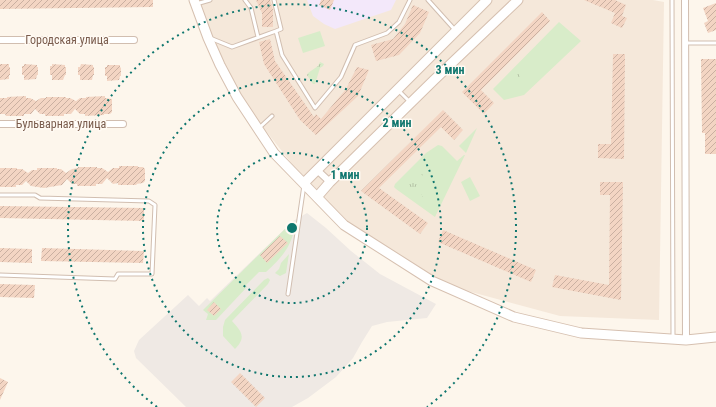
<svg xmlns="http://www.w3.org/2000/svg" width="716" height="407" viewBox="0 0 716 407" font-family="'Roboto Condensed',sans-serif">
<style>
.residential{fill:#f5e8da}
.industrial{fill:#efe9e4}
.education{fill:#f3e8fa}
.grass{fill:#d8ecc9}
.park{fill:url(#park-tufts)}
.building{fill:url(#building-hatch)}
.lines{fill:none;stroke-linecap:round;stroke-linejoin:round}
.lane-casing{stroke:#d1beb0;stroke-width:5}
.street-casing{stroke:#d1beb0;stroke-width:8}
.secondary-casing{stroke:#d6c0b0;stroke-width:11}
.lane{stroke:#fff;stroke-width:3}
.street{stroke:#fff;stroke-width:6}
.secondary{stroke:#fff;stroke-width:9}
.ring{fill:none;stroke:#0f766e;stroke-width:2;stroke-dasharray:2 4}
.labels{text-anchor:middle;stroke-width:3;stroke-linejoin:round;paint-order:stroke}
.street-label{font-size:12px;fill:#7a5c4d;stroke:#fffaf3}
.centre{fill:#0f766e;stroke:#fffaf3;stroke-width:2}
.ring-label{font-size:12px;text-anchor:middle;font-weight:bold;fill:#0f766e;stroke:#fffaf3;stroke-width:3;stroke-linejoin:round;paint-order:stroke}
</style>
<defs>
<pattern id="park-tufts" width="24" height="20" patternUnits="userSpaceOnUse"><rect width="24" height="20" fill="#d8ecc9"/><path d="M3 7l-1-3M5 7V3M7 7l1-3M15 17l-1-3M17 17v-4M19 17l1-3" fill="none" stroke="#b4c2a5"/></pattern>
<pattern id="building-hatch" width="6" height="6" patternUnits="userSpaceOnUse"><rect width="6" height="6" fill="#f3d5c3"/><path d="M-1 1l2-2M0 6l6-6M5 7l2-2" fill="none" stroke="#cab0a1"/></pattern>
</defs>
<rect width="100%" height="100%" fill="#fdf6ec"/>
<!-- residential -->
<path class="residential" d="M198,0H653L664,2L659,320L560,316L449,286L348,222L292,164L248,108L220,58Z"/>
<!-- industrial -->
<path class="industrial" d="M307,213L326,228L351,251L380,274L436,304L427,318L387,322L372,326L362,342L353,358L336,377L308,398L292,407H186L136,358L134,351L139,340L188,295L199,306L207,298L210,301L293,221Z"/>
<!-- education -->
<path class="education" d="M307,0H396L391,10L335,29L324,24L313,16Z"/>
<!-- grass -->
<path class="grass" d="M559,22L581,41L524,95L504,100L493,89Z
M320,31L325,46L303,53L298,38Z
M477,128L466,153L459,146Z
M438,145L442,146L457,161L464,155H465L435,217L396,189L394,187L395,184L426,153Z
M470,177L480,196L470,201L461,182Z
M291,223L295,227C290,249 282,257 266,272H259L246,285L247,287L216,320H206L208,314L203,310Z
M289,254L286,273L280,276L275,273L279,269L281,263Z
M268,278L270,280L268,284L232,321C241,331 247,337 235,349L223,336V327L225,320L264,280Z"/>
<!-- park -->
<path class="park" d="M320,62L324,64L323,66L320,68L315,84H313L307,75L308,73L318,66Z
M517,72L519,73L524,94L510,81Z
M422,163L425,167C422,177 416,189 424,199L421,203L403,189L401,185Z"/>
<!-- building -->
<path class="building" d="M0,0H153V7L0,9Z
M256,0H270L273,10V27H262V13Z
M321,0H334L330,10L319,5Z
M584,0H615L626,5L622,16L627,18L622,28L611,23L615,13Z
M716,3V30L708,33L704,23L708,21L703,8Z
M413,5L429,12L420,33L399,55L376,61L371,45L393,39L405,24Z
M542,12L550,21L481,90L494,103L484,114L462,92Z
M270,39L275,61L314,117L316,114L321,119L346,89L357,67L369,70L358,96L316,135L300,120L264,64L259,42Z
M613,54H625L624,159L598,158V144H611Z
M701,59H716V154H705V133H702Z
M0,64H9V67H10V75H9V79L0,80Z
M24,64L37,65V67H38V75H37L36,79L24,80V75H22V66H24Z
M52,64L65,65V67H66V75H65L63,80H52V75H50V66H52Z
M81,64L93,65V67H94V75H93L92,80H80V75H78V67H80Z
M107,65H120V67L121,68V76H120L119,80L107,81V76H105V67H107Z
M26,96V98H30L36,101L41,98H46V97H66V98H70L76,101L80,98H86V97L105,96V98L112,99V112L110,114H104V115L85,116V114H80L75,109L71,114H64V116H45V114H40L35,109L31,114H24V116H6L5,114H0V98H7V97Z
M443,110L463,130L454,140L441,127L379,188L428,223L420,234L361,191Z
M119,166H138V167H143L145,169V181L143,183L136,184L137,185H118V183L113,184L107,178L102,184H96V186H77V184H72L67,179L62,185L44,188L31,186L26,181L22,185H16V187H0V168H17V169H22L28,173L32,170H37V168H57V169H61L66,173L72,169L78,168V167H97V168H102L108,172L113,168H119Z
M600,182H623L621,300L552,287L555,275L609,285L610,195H600Z
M0,206L144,208V221L0,218Z
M443,230L536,270L531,282L438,242Z
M280,236L288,243L267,263L260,255Z
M0,248L32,249V263L0,262Z
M42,248L144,251L143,263L41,261Z
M0,284L35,285L34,298L0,297Z
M214,302L221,309L214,316L207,310Z
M240,373L265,398L256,407L231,382Z
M0,378L8,382L0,400Z"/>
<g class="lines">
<!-- lane casing -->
<g class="lane-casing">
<path id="lane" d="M245,0L251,8L258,37
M274,0L281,29L276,31
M428,0L455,30
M672,0L673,338
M196,4L210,0
M210,38L232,47L276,31L282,55L315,108L341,77L355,45L387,33L399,22L410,0
M685,43H716
M399,91L409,101
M259,128L272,116
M0,195H35L40,198L149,201L155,205L152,274H118L115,279L0,275
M288,294L304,185"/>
</g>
<!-- street casing -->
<g class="street-casing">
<path id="street" d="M685,0L686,340
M0,40H134
M0,124H123
M317,170L330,182"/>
</g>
<!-- secondary casing -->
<g class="secondary-casing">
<path id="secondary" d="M194,0L208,38L220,65L237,97L274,153L344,225L432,281L514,317L581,333L686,340L716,337
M304,183L487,0
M317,197L330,182L434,80L518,0"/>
</g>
<!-- lane -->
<use href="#lane" class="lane"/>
<!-- street -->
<use href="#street" class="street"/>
<!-- secondary -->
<use href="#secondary" class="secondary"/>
</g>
<!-- distance rings -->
<g class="ring">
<circle cx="292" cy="228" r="75"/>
<circle cx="292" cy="228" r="149"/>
<path d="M157 407A224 224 0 1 1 427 407"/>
</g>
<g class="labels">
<!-- street labels -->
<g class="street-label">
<text x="67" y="44">Городская улица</text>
<text x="61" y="128">Бульварная улица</text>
</g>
</g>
<circle cx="292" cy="228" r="6" class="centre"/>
<g class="ring-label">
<text x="450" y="74">3 мин</text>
<text x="397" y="127">2 мин</text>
<text x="345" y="179">1 мин</text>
</g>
</svg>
